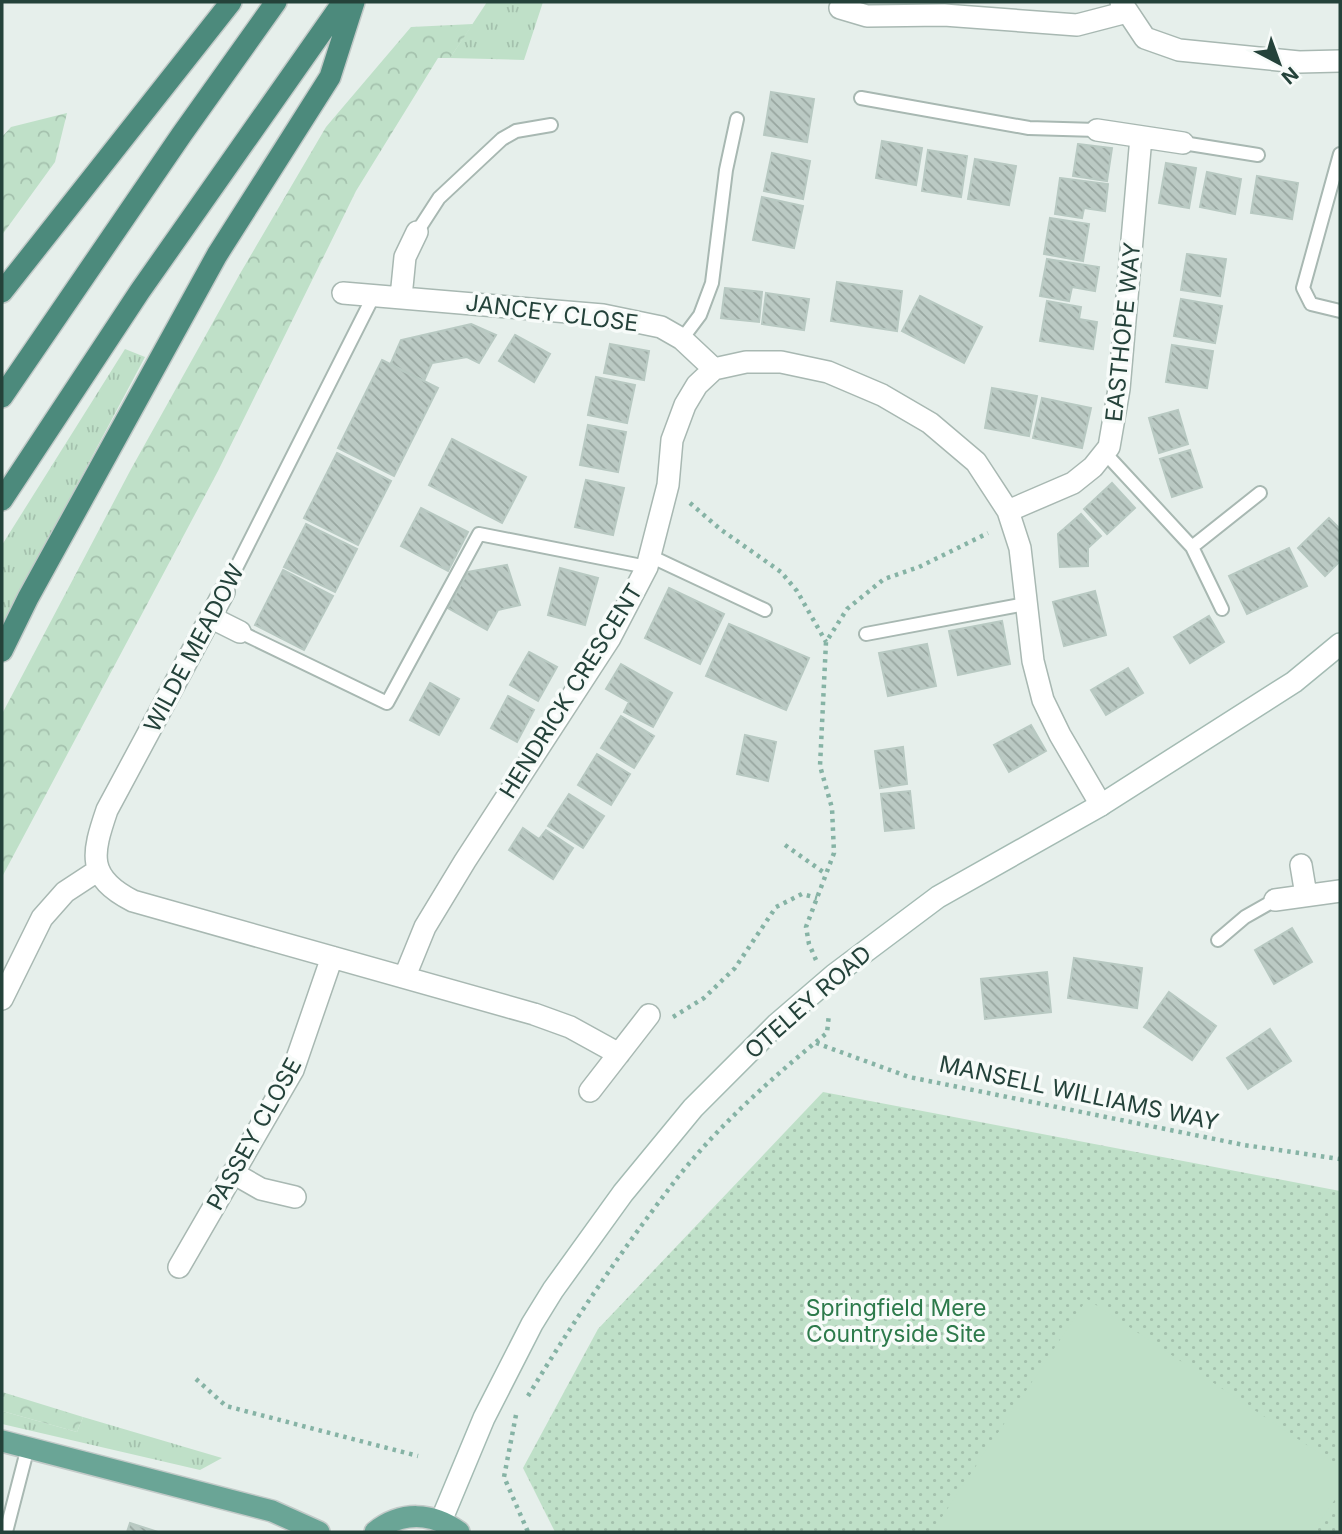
<svg xmlns="http://www.w3.org/2000/svg" width="1342" height="1534" viewBox="0 0 1342 1534" font-family="Inter,sans-serif">
<style>
.grass{fill:url(#grass-tufts)}
.forest{fill:url(#forest-crowns)}
.park{fill:url(#park-dots)}
.pitch{fill:#bfe0c8}
.building{fill:url(#building-back-hatch);stroke:#b8c9c2;stroke-width:2}
.lines{fill:none;stroke-linecap:round;stroke-linejoin:round}
.service-casing{stroke:#a8b8b2;stroke-width:16}
.minor-casing{stroke:#a8b8b2;stroke-width:24}
.secondary-casing{stroke:#a4bbb3;stroke-width:24}
.primary-casing{stroke:#c2cac8;stroke-width:24}
.trunk-casing{stroke:#c2cac8;stroke-width:24}
.path{stroke:#86b3a5;stroke-width:4.5;stroke-dasharray:3.5 5;stroke-linecap:butt}
.service{stroke:#fff;stroke-width:12}
.minor{stroke:#fff;stroke-width:21}
.secondary{stroke:#fff;stroke-width:21}
.primary{stroke:#6aa596;stroke-width:21}
.trunk{stroke:#4c8a7c;stroke-width:21}
.labels{text-anchor:middle;stroke-width:7;stroke-linejoin:round;paint-order:stroke}
.street-label{font-size:23px;fill:#24423a;stroke:#f7fbf9}
.park-label{font-size:23px;fill:#2d7a4b;stroke:#f7fbf9}
</style>
<defs>
<pattern id="grass-tufts" width="24" height="20" patternUnits="userSpaceOnUse" patternTransform="scale(1.75)"><rect width="24" height="20" fill="#bfe0c8"/><path d="M3 7l-1-3M5 7V3M7 7l1-3M15 17l-1-3M17 17v-4M19 17l1-3" fill="none" stroke="#a4c1ad"/></pattern>
<pattern id="forest-crowns" width="20" height="18" patternUnits="userSpaceOnUse" patternTransform="scale(1.75)"><rect width="20" height="18" fill="#bfe0c8"/><path d="M2 6a3 3 0 1 1 6 0M12 15a3 3 0 1 1 6 0" fill="none" stroke="#a4c1ad"/></pattern>
<pattern id="park-dots" width="8" height="8" patternUnits="userSpaceOnUse" patternTransform="scale(1.75)"><rect width="8" height="8" fill="#bfe0c8"/><path d="M2 2h.1M6 6h.1" fill="none" stroke="#a4c1ad" stroke-width="1.8" stroke-linecap="round"/></pattern>
<pattern id="building-back-hatch" width="6" height="6" patternUnits="userSpaceOnUse" patternTransform="scale(1.75)"><rect width="6" height="6" fill="#bbcac4"/><path d="M-1 5l2 2M0 0l6 6M5-1l2 2" fill="none" stroke="#98a6a0"/></pattern>
</defs>
<rect width="100%" height="100%" fill="#e6efeb"/>
<!-- grass -->
<path class="grass" d="M487,2H543L524,60L450,58Z
M125,349L145,357L2,626V545Z
M2,1411L77,1432L83,1417L222,1458L200,1470L2,1424Z"/>
<!-- forest -->
<path class="forest" d="M473,24L450,58H438L356,191L218,471L2,877V714L130,471L241,272L326,127L411,27Z
M67,113L55,162L2,235V137L11,127Z
M2,1392L83,1417L77,1432L2,1411Z"/>
<!-- park -->
<path class="park" d="M823,1092L1340,1191V1532H555L523,1468L598,1329Z"/>
<!-- pitch -->
<path class="pitch" d="M1087,1299L1340,1467V1492L1313,1532H932Z"/>
<!-- building -->
<path class="building" d="M771,92L814,99L807,142L764,135Z
M882,141L922,148L916,185L876,178Z
M1078,144L1112,148L1107,181L1073,176Z
M928,150L967,156L961,197L922,191Z
M772,153L810,161L803,199L764,191Z
M975,159L1016,166L1009,205L968,199Z
M1166,163L1196,168L1189,208L1159,203Z
M1207,172L1241,179L1235,214L1200,207Z
M1257,176L1298,183L1292,219L1251,213Z
M1060,178L1108,184L1105,211L1084,208L1082,218L1055,214Z
M762,197L803,206L794,248L753,240Z
M1050,218L1089,224L1083,261L1044,254Z
M1187,254L1226,259L1220,296L1181,290Z
M1047,259L1099,267L1095,291L1072,287L1069,301L1040,296Z
M837,282L902,291L897,331L831,321Z
M725,288L762,292L759,322L721,318Z
M766,293L809,299L804,330L762,324Z
M920,296L982,327L964,363L902,331Z
M1181,299L1222,306L1215,343L1174,336Z
M1047,301L1081,307L1079,319L1097,322L1093,349L1040,341Z
M471,324L496,335L479,363L467,357L432,363L424,381L390,365L401,340Z
M515,335L550,354L534,382L499,361Z
M610,344L649,351L644,380L604,373Z
M1172,345L1213,351L1207,388L1166,382Z
M382,360L438,388L394,476L338,448Z
M596,377L635,385L627,423L588,415Z
M992,388L1037,396L1029,436L985,428Z
M1042,398L1091,408L1082,448L1033,438Z
M1178,410L1188,444L1159,453L1149,418Z
M588,425L626,432L618,472L580,465Z
M452,439L526,477L502,523L429,485Z
M1190,450L1202,487L1172,497L1160,459Z
M337,453L391,481L358,545L304,518Z
M586,480L624,488L613,535L575,527Z
M1112,483L1135,508L1107,534L1084,509Z
M421,508L468,532L448,571L401,546Z
M1081,514L1101,536L1088,548V566L1060,567L1058,534Z
M1329,518L1340,529V561L1325,576L1298,548Z
M306,524L357,549L335,592L284,567Z
M1289,548L1307,586L1247,614L1229,576Z
M507,565L520,605L498,610L487,630L448,608L468,572Z
M560,568L598,578L585,625L548,615Z
M283,570L333,596L304,650L255,625Z
M669,588L724,614L700,664L645,638Z
M1095,591L1106,635L1064,646L1053,602Z
M1209,616L1224,642L1190,663L1174,637Z
M1002,621L1010,664L958,675L949,631Z
M729,624L809,658L786,710L706,676Z
M927,644L936,686L888,696L879,653Z
M529,652L557,667L538,701L510,685Z
M621,664L672,693L653,727L624,712L629,702L606,689Z
M1128,668L1143,693L1106,715L1091,690Z
M430,683L459,699L439,735L410,720Z
M508,696L534,710L517,742L491,728Z
M621,716L654,736L634,768L601,748Z
M1031,725L1046,751L1009,772L994,745Z
M745,735L776,742L768,781L737,774Z
M903,747L907,784L880,788L875,751Z
M597,754L630,774L611,805L578,785Z
M910,791L914,828L885,831L881,794Z
M569,794L604,816L583,848L548,826Z
M523,828L539,839L546,830L573,848L553,879L509,850Z
M1292,928L1312,962L1274,984L1255,950Z
M1074,958L1142,968L1137,1008L1068,998Z
M1047,972L1051,1012L985,1019L981,979Z
M1169,992L1216,1026L1192,1060L1144,1027Z
M1270,1029L1291,1061L1248,1089L1227,1058Z
M130,1523L158,1532H127Z"/>
<g class="lines">
<!-- service casing -->
<g class="service-casing">
<path id="service" d="M861,98L1029,128L1097,130
M1183,143L1258,155
M1340,154L1303,288L1311,304L1340,311
M417,232L439,198L502,139L516,131L551,125
M682,339L700,315L712,283L726,170L737,119
M1105,453L1192,547L1260,493
M1192,547L1222,609
M650,556L765,610
M224,592L374,295
M240,632L387,703L479,534L647,567
M866,634L1025,604
M1218,940L1245,917L1275,900
M6,1532L28,1447"/>
</g>
<!-- minor casing -->
<g class="minor-casing">
<path id="minor" d="M1121,2L1145,38L1179,50L1299,62L1340,61
M840,8L867,16L944,15L1077,25L1127,12
M1097,130L1183,143
M343,293L603,315L661,327L682,339L714,369
M401,297L405,257L417,232
M1008,511L1073,483L1093,467L1109,447L1119,389L1141,137
M224,592L107,810C92,854 86,877 133,901L534,1014L570,1027L619,1054
M212,618L240,632
M1301,865L1306,895
M1275,900L1340,891
M405,976L425,927L465,861L610,638L647,567L668,485L672,440L685,405L697,385L714,369L746,362H781L828,372L882,395L930,423L976,462L1008,511L1020,548L1033,661L1043,700L1060,735L1101,805
M2,999L42,918L65,892L97,871
M590,1091L649,1015
M233,1173L261,1189L295,1197
M179,1267L293,1070L332,957"/>
</g>
<!-- secondary casing -->
<g class="secondary-casing">
<path id="secondary" d="M441,1521L484,1418L532,1324L553,1290L623,1193L693,1108L777,1024L834,975L938,897L1101,805L1294,682L1340,644"/>
</g>
<!-- primary casing -->
<g class="primary-casing">
<path id="primary" d="M2,1441L272,1511L319,1532
M375,1532C401,1511 432,1512 459,1532"/>
</g>
<!-- trunk casing -->
<g class="trunk-casing">
<path id="trunk" d="M2,292L231,2
M2,397L182,134L276,2
M2,500L140,291L343,2
M2,651L28,598L217,255L330,77L354,2"/>
</g>
<!-- path -->
<path class="path" d="M690,503L720,529L781,572L797,591L826,642
M785,845L826,874
M816,960L809,944L806,927L834,853L832,808L820,766L826,642L847,609L884,579L919,567L988,533
M673,1017L704,998L735,968L776,907L802,894L817,898
M816,1043L909,1077L1244,1145L1340,1159
M196,1379L226,1406L418,1456
M528,1396C574,1320 624,1247 678,1177C721,1123 774,1076 827,1033L829,1014
M516,1415L504,1477L528,1532"/>
<!-- service -->
<use href="#service" class="service"/>
<!-- minor -->
<use href="#minor" class="minor"/>
<!-- secondary -->
<use href="#secondary" class="secondary"/>
<!-- primary -->
<use href="#primary" class="primary"/>
<!-- trunk -->
<use href="#trunk" class="trunk"/>
</g>
<g class="labels">
<!-- street labels -->
<g class="street-label">
<text transform="translate(552 313) rotate(7)" y="8">JANCEY CLOSE</text>
<text transform="translate(1123 332) rotate(-84)" y="8">EASTHOPE WAY</text>
<text transform="translate(194 648) rotate(-62)" y="8">WILDE MEADOW</text>
<text transform="translate(571 691) rotate(-58)" y="8">HENDRICK CRESCENT</text>
<text transform="translate(808 1002) rotate(-41)" y="8">OTELEY ROAD</text>
<text transform="translate(1079 1093) rotate(12)" y="8">MANSELL WILLIAMS WAY</text>
<text transform="translate(254 1134) rotate(-61)" y="8">PASSEY CLOSE</text>
</g>
<!-- park labels -->
<g class="park-label">
<text x="896" y="1316">Springfield Mere<tspan x="896" dy="26">Countryside Site</tspan></text>
</g>
</g>
<!-- border -->
<rect width="1342" height="1534" fill="none" stroke="#24423a" stroke-width="7"/>
<!-- north arrow -->
<g transform="translate(1279 63) rotate(139)" stroke="#f7fbf9" stroke-width="5" paint-order="stroke">
<path d="M0-5L12 26L0 18L-12 26Z" fill="#24423a"/>
<text y="-10" font-size="19" font-weight="bold" text-anchor="middle" fill="#24423a">N</text>
</g>
</svg>
